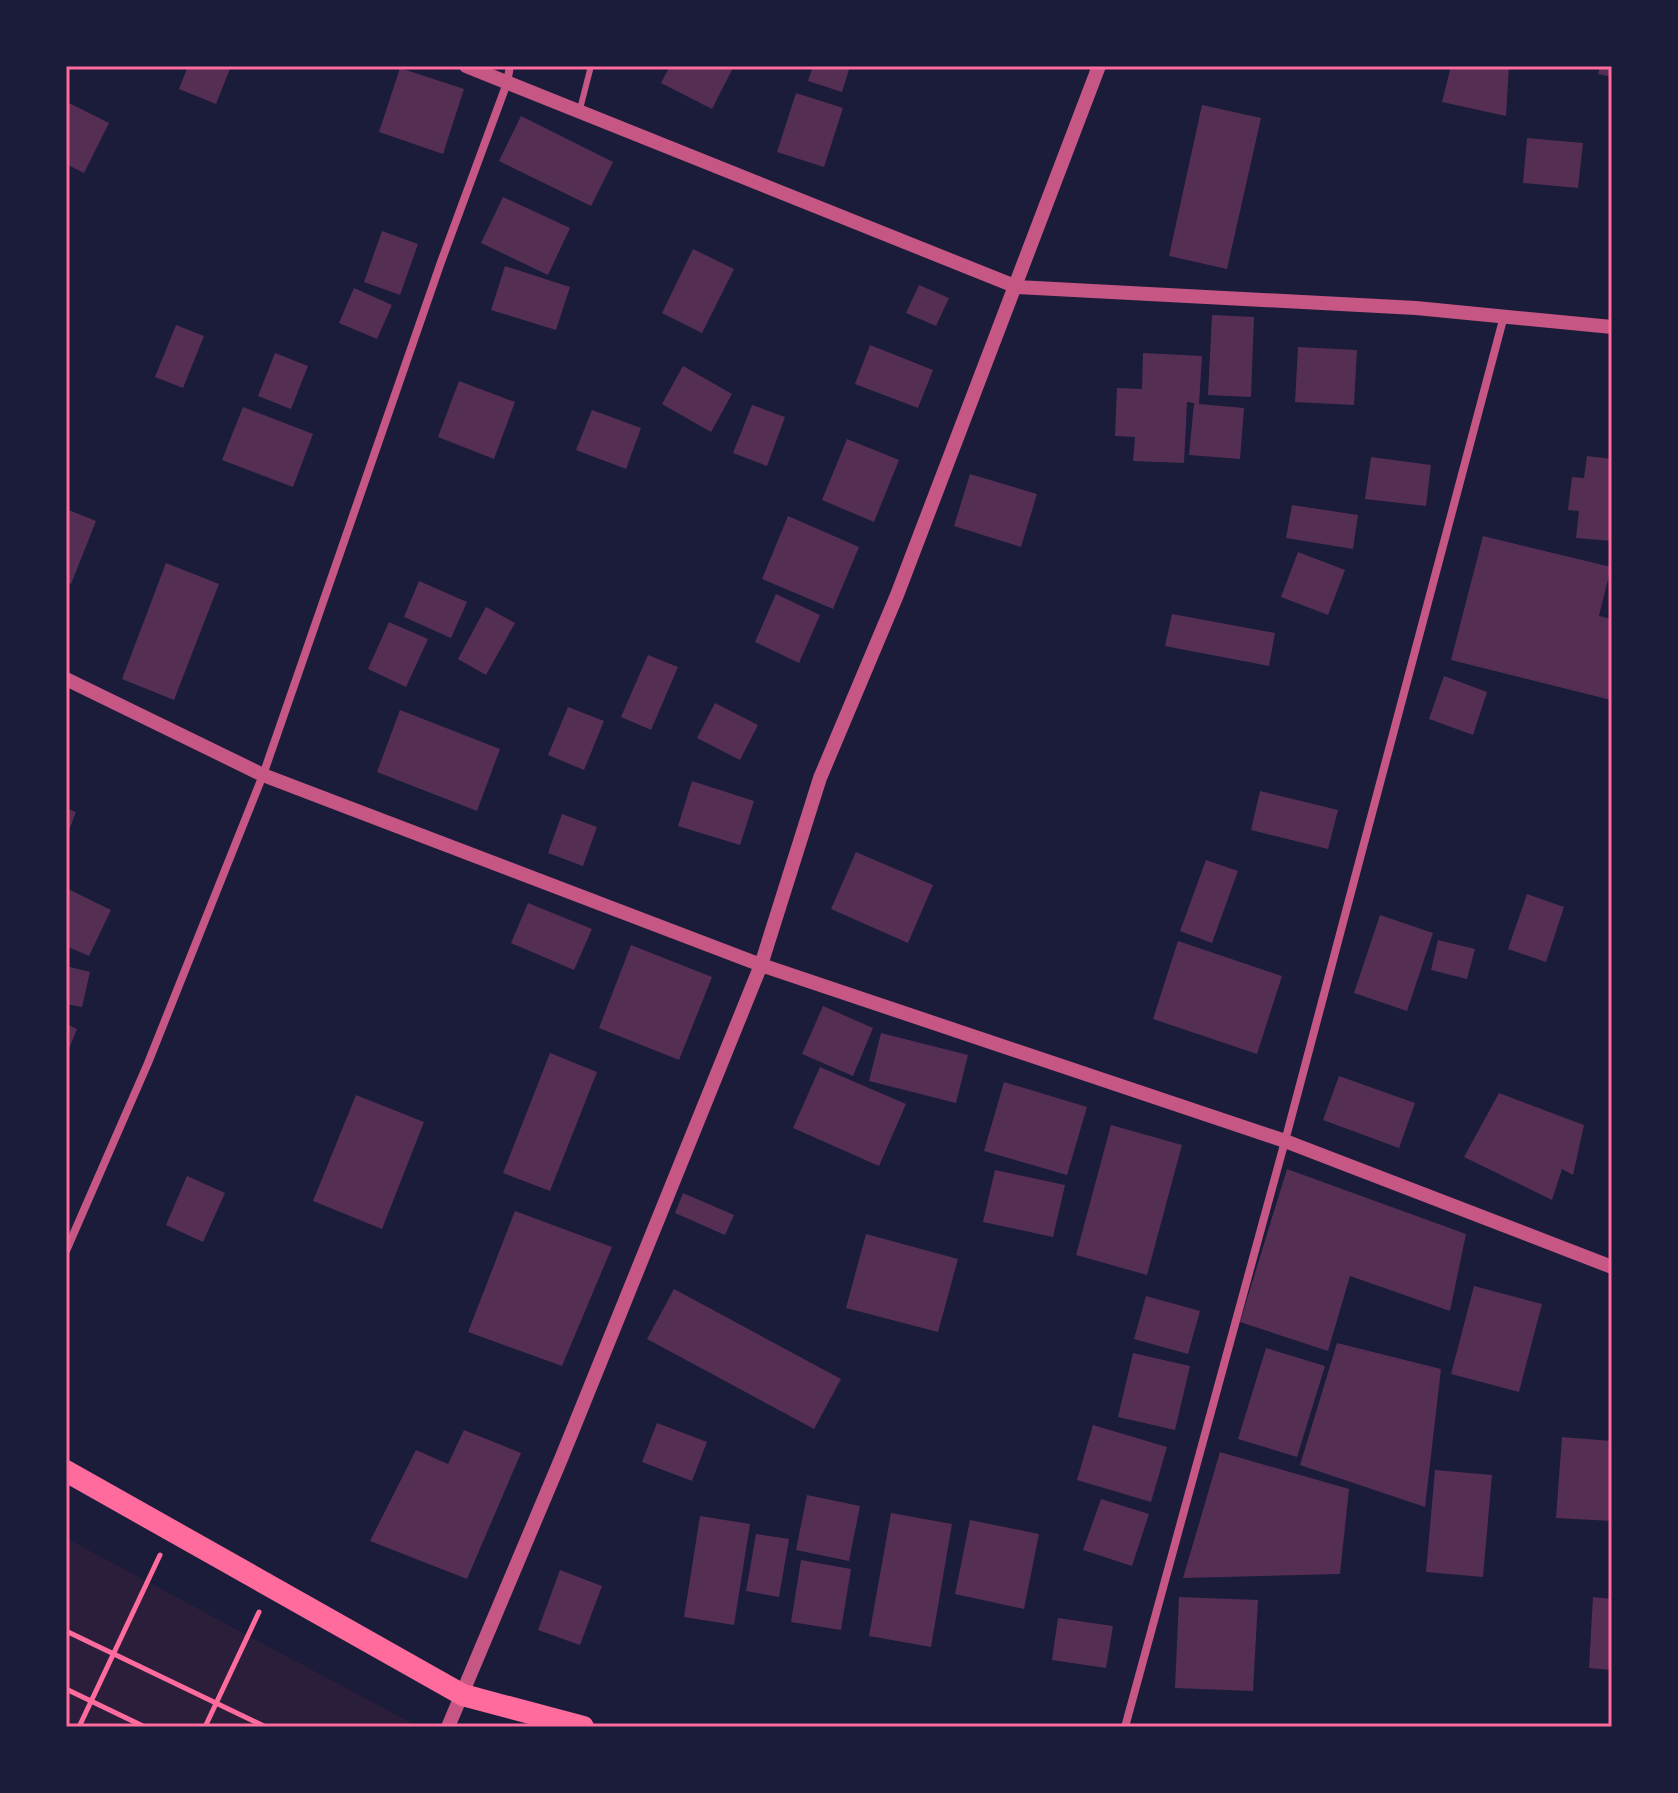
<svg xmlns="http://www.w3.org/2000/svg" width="1678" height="1793" viewBox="0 0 1678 1793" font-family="'Roboto Condensed',sans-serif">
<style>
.green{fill:#2a1e3b}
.building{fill:#542f53}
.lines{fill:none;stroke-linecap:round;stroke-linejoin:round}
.path{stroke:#ff6b9d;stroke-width:5}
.service{stroke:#c65784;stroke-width:6}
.minor{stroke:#c65784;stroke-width:8}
.tertiary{stroke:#c65784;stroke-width:14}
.trunk{stroke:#ff6b9d;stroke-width:22}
.neatline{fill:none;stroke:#ff6b9d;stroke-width:3}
</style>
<rect width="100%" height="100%" fill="#1b1b3a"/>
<!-- green -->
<path class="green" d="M66,1538L419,1727H66Z"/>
<!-- building -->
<path class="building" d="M188,66H231L216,104L179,89Z
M670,66H734L712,109L661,83Z
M813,66H850L842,92L808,81Z
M1451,66H1509L1506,116L1442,102Z
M1600,66H1612V77L1598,74Z
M400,68L464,89L443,154L379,132Z
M796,93L843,108L824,167L777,152Z
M67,102L109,123L84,173L66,164Z
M1202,105L1261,118L1227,269L1169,256Z
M521,116L613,162L591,206L499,161Z
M1527,138L1583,143L1578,188L1523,183Z
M503,197L570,228L548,275L481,243Z
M382,231L418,244L400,295L364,282Z
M693,249L734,269L702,333L662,313Z
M505,266L570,287L556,330L491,310Z
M919,285L949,298L936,326L906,313Z
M354,288L392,305L377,339L339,323Z
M1212,315L1254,317L1251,397L1208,395Z
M176,325L204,336L183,388L155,377Z
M870,345L933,370L918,408L855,384Z
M1298,347L1357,350L1354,405L1295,402Z
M275,353L308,366L291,409L258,396Z
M1143,353L1202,356L1199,404L1244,408L1240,459L1189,455L1194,403L1187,402L1184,463L1133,461L1135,437L1115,436L1117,388L1142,389Z
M683,366L732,394L711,432L662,404Z
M459,381L515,402L494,459L438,437Z
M752,405L785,417L767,466L733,453Z
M243,407L313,434L293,487L222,460Z
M592,410L641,428L626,469L576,450Z
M847,439L899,460L874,522L822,500Z
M1587,456L1612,459V541L1576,538L1579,511L1568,510L1572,477L1584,478Z
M1371,457L1431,465L1426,506L1365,499Z
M970,474L1037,494L1021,547L954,526Z
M1292,505L1358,515L1353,549L1286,538Z
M66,509L96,521L71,584L66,582Z
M788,516L859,547L833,609L762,579Z
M1483,536L1611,567L1599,616L1612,619L1611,700L1451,660Z
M1298,552L1345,570L1328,615L1281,597Z
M166,563L219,584L174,700L122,679Z
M419,581L467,602L451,638L404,617Z
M776,594L820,615L799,663L755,642Z
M486,607L515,623L486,675L458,659Z
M1172,614L1275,633L1269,666L1165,646Z
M389,622L428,639L406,687L368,669Z
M648,655L678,667L651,730L621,717Z
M1444,676L1487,692L1473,735L1429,719Z
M715,703L758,725L740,760L697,738Z
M568,707L604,721L584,770L548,755Z
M400,710L500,749L477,811L377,772Z
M692,781L754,801L740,845L678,826Z
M1260,791L1338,810L1328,849L1251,830Z
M66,808L76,812L66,838Z
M562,814L597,827L583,866L548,853Z
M856,852L933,885L908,943L831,909Z
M1206,860L1238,871L1212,943L1180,931Z
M66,888L111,910L89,956L66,946Z
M1527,894L1564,907L1546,962L1508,949Z
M528,903L592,929L574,970L511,943Z
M1380,915L1433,933L1407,1011L1354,993Z
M1438,940L1475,949L1467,979L1431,970Z
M1178,941L1282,976L1257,1054L1153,1019Z
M631,945L712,977L679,1060L599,1028Z
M66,966L90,972L82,1007L66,1004Z
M823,1006L873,1028L853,1076L802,1054Z
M66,1024L77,1029L66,1056Z
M881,1033L968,1055L956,1103L869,1081Z
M550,1053L597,1072L550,1191L503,1173Z
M820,1067L906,1104L879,1166L793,1128Z
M1339,1076L1415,1103L1399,1148L1323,1120Z
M1004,1082L1087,1107L1067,1175L984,1151Z
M1499,1093L1584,1125L1573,1175L1562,1169L1552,1200L1464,1157Z
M356,1095L424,1122L382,1229L313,1201Z
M1111,1125L1182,1145L1147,1275L1076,1255Z
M1287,1169L1466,1234L1450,1311L1350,1276L1328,1351L1240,1322Z
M995,1170L1065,1185L1053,1237L983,1222Z
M187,1176L225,1193L203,1242L166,1225Z
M683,1193L734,1215L725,1235L675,1213Z
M515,1211L612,1247L562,1366L468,1332Z
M866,1234L958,1259L938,1332L846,1308Z
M1474,1286L1542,1304L1519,1392L1451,1374Z
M674,1289L841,1379L814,1429L647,1339Z
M1146,1296L1200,1311L1188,1354L1134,1339Z
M1337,1343L1441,1369L1425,1507L1300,1465Z
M1266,1348L1325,1366L1297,1457L1238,1439Z
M1133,1353L1190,1366L1175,1430L1118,1417Z
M657,1423L707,1442L692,1481L642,1462Z
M1093,1425L1167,1447L1151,1502L1077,1480Z
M464,1430L521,1453L467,1579L370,1541L416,1450L448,1464Z
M1562,1437L1612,1441V1521L1556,1518Z
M1220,1452L1349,1489L1340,1574L1183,1578Z
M1435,1470L1492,1475L1483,1577L1426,1572Z
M807,1495L860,1506L849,1561L796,1550Z
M1101,1499L1149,1514L1132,1566L1083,1550Z
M891,1513L952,1524L931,1647L869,1636Z
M700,1516L750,1524L734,1625L684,1617Z
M970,1520L1039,1534L1024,1609L955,1594Z
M756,1534L789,1539L779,1597L746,1591Z
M801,1560L851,1569L841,1630L791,1622Z
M560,1570L602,1586L580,1645L538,1630Z
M1179,1597L1258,1600L1253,1691L1175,1688Z
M1593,1597L1612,1599V1670L1589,1668Z
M1058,1618L1113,1626L1106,1668L1052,1660Z"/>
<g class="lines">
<!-- path -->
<path class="path" d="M66,1631L266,1727
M66,1689L145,1727
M79,1727L160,1555
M205,1727L259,1612"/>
<!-- service -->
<path class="service" d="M580,109L591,66"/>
<!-- minor -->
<path class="minor" d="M66,1251L148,1063L263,775L441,262L507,83L510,66
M1125,1727L1285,1141L1504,316"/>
<!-- tertiary -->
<path class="tertiary" d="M466,66L1017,287L1416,308L1612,327
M66,679L263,775L761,965L1285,1141L1612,1267
M448,1727L561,1459L761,965L820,778L897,595L1099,66"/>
<!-- trunk -->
<path class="trunk" d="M66,1471L463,1695L583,1727"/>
</g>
<!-- border -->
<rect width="1678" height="1793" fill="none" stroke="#1b1b3a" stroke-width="136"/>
<rect x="68" y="68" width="1542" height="1657" class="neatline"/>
</svg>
